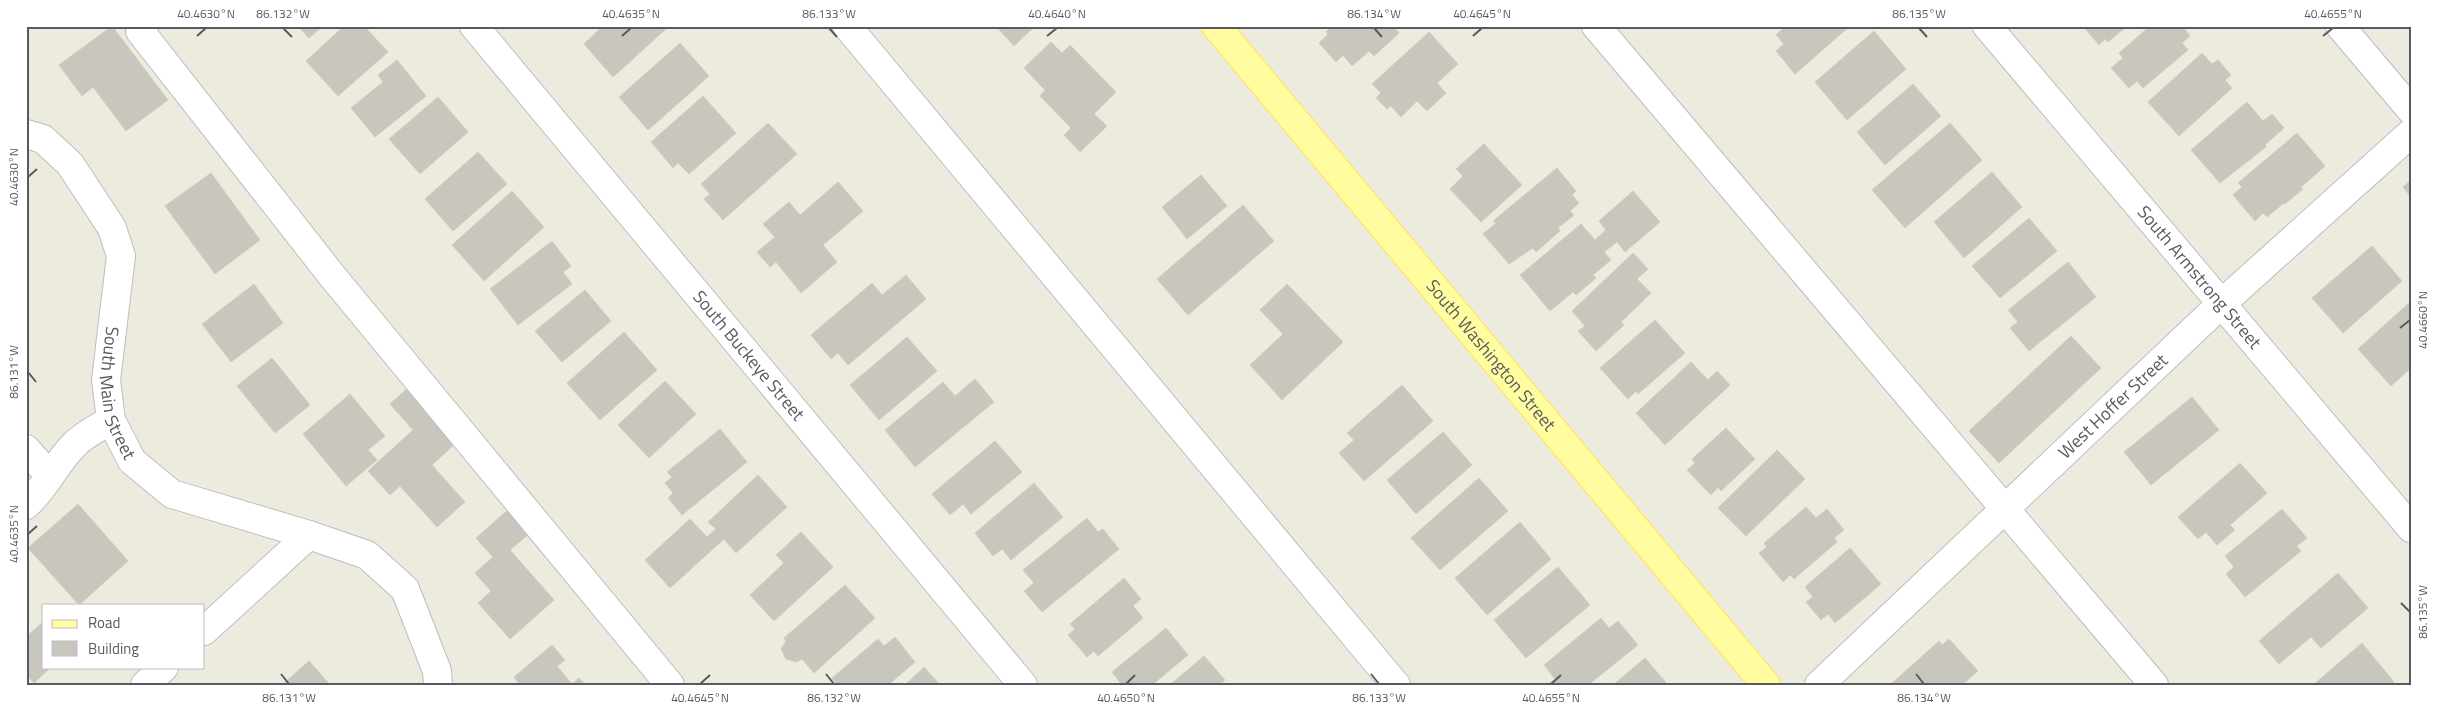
<svg xmlns="http://www.w3.org/2000/svg" width="2437" height="711" viewBox="0 0 2437 711" font-family="'Titillium Web',sans-serif">
<style>
.building{fill:#c9c7bd;stroke:#d1cebc}
.lines{fill:none;stroke-linecap:round;stroke-linejoin:round}
.minor-casing{stroke:#bbbdc4;stroke-width:30}
.major-casing{stroke:#ffe445;stroke-width:30}
.minor{stroke:#fff;stroke-width:28}
.major{stroke:#fffda0;stroke-width:28}
.ticks{fill:none;stroke:#575a61;stroke-width:2}
.labels{text-anchor:middle;stroke-width:5;stroke-linejoin:round;paint-order:stroke}
.street-label{font-size:18px;fill:#575a61;stroke:#fff}
.neatline{fill:none;stroke:#575a61;stroke-width:2}
.ticks-label{font-size:12px;text-anchor:middle;fill:#575a61}
</style>
<rect width="100%" height="100%" fill="#edebde"/>
<!-- building -->
<path class="building" d="M112,26L168,100L126,131L93,87L82,96L59,65Z
M298,26H323L309,38Z
M344,26H364L388,52L338,96L306,61Z
M603,26H668V27L613,77L584,44Z
M996,26H1035L1014,46Z
M1332,26H1393L1399,33L1374,56L1369,51L1352,66L1343,55L1336,62L1319,43L1328,34L1326,32Z
M1786,26H1850L1795,74L1776,51L1784,44L1776,35Z
M2083,26H2127L2108,42L2105,39L2099,45Z
M2150,26H2182L2190,36L2182,43L2188,50L2143,88L2137,81L2129,88L2111,68L2123,58L2119,53Z
M1874,31L1906,69L1847,120L1815,82Z
M1429,32L1458,64L1437,83L1446,93L1427,111L1417,101L1401,117L1391,106L1387,109L1376,98L1381,93L1372,84Z
M1051,42L1062,53L1070,45L1116,92L1094,114L1107,126L1080,152L1064,135L1071,128L1040,96L1045,90L1024,68Z
M680,43L709,76L648,130L619,97Z
M2202,53L2212,64L2218,60L2231,75L2225,80L2232,88L2179,136L2148,102Z
M397,60L426,96L375,137L351,108L383,82L378,75Z
M1913,84L1941,116L1885,165L1857,132Z
M703,96L736,133L689,174L678,163L673,168L651,142Z
M438,97L468,132L420,174L389,139Z
M2247,102L2263,121L2272,114L2284,128L2265,145L2266,147L2220,183L2191,150Z
M768,123L797,154L723,220L704,199L710,194L701,184Z
M1950,123L1982,160L1905,228L1872,190Z
M2297,133L2325,166L2300,188L2303,189L2285,204L2284,203L2267,217L2263,213L2255,221L2233,195L2242,187L2238,183Z
M1484,144L1522,185L1481,222L1450,189L1463,176L1456,169Z
M478,152L507,184L453,231L425,199Z
M1557,168L1576,191L1572,195L1579,203L1570,211L1574,215L1558,228L1560,231L1536,252L1533,248L1509,264L1483,234L1496,223L1493,221Z
M1992,172L2022,207L1964,258L1934,222Z
M211,173L260,240L215,274L165,206Z
M1201,175L1227,206L1187,239L1162,207Z
M2411,180V197L2403,187Z
M838,182L863,211L823,245L837,262L801,293L776,262L770,267L757,252L775,237L763,224L789,202L800,215Z
M512,191L544,227L484,281L452,245Z
M1633,191L1660,222L1625,252L1617,242L1604,252L1611,260L1593,275L1596,278L1576,295L1573,292L1550,311L1520,275L1581,224L1595,240L1606,230L1599,221Z
M1243,205L1274,241L1188,315L1157,279Z
M2029,218L2057,251L2000,298L1972,266Z
M552,241L571,266L563,272L572,284L518,325L490,289Z
M2372,246L2402,281L2343,333L2312,298Z
M1633,253L1648,269L1637,279L1651,293L1621,322L1624,325L1596,351L1578,331L1585,326L1572,311Z
M2068,262L2096,297L2029,351L2010,328L2018,322L2008,310Z
M906,275L926,299L848,365L838,353L831,359L811,335L872,283L882,295Z
M254,284L283,323L231,362L202,324Z
M1287,284L1343,342L1282,400L1250,365L1283,334L1260,310Z
M585,290L611,321L562,362L535,331Z
M2410,302L2411,368L2391,386L2358,349Z
M1655,320L1685,353L1638,394L1636,391L1628,399L1600,368Z
M624,332L657,370L600,420L567,383Z
M2071,336L2101,368L1999,463L1969,431Z
M907,337L937,371L879,420L850,385Z
M272,358L310,405L275,433L237,386Z
M1691,362L1708,380L1717,371L1730,385L1665,445L1636,413Z
M975,379L994,402L915,467L885,430L943,382L955,396Z
M665,381L696,414L649,458L618,425Z
M1402,385L1433,421L1364,481L1339,453L1354,440L1347,433Z
M410,386L459,440L432,465L465,502L437,527L400,486L390,495L368,471L413,430L390,404Z
M350,394L385,436L368,450L377,460L346,486L303,434Z
M2192,397L2219,430L2151,485L2124,452Z
M1726,428L1755,459L1721,491L1718,487L1711,495L1687,470L1695,463L1692,459Z
M720,429L747,462L682,515L668,498L673,493L665,483L672,477L667,472Z
M1443,432L1472,465L1416,514L1387,480Z
M995,441L1022,472L971,514L963,504L950,515L932,494Z
M1777,450L1805,479L1746,536L1718,508Z
M2240,463L2267,493L2230,525L2235,530L2217,545L2206,532L2198,539L2178,517Z
M758,475L787,507L736,553L724,539L670,588L645,560L690,519L707,537L716,529L708,522Z
M1479,478L1508,511L1440,570L1411,538Z
M1034,483L1063,517L1011,560L1002,549L993,556L975,533Z
M78,504L128,561L79,605L28,548Z
M1806,507L1816,518L1827,509L1844,530L1834,538L1837,542L1794,579L1790,575L1783,582L1759,553L1767,547L1764,543Z
M509,509L530,533L510,550L554,600L510,639L478,603L491,591L475,573L493,557L476,538Z
M2282,509L2307,538L2297,546L2301,551L2245,597L2226,574L2234,567L2225,556Z
M1087,518L1098,532L1103,529L1119,549L1042,612L1024,591L1034,583L1023,570Z
M1520,522L1551,559L1487,615L1455,578Z
M801,532L833,567L774,621L750,595L784,563L776,555Z
M1850,548L1881,584L1835,623L1828,614L1821,620L1806,602L1813,597L1805,587Z
M1558,567L1590,605L1526,658L1494,620Z
M2338,573L2368,608L2321,648L2311,637L2279,664L2259,641Z
M1124,578L1141,599L1133,606L1143,618L1098,656L1094,651L1087,657L1068,635L1075,629L1070,624Z
M845,585L875,618L814,673L802,659L796,662L786,659L781,649L786,641L784,638Z
M1601,618L1609,628L1618,621L1638,645L1588,685H1547L1555,679L1544,665Z
M44,621V667H51L34,683L26,674V637Z
M1166,628L1188,655L1152,685H1122L1112,672Z
M895,637L915,662L888,685H837L832,678L878,639L884,646Z
M1949,639L1978,671L1962,685H1890L1939,641L1942,645Z
M2362,643L2394,682L2392,685H2313Z
M552,645L565,660L557,666L572,684L579,678L586,685H520L514,677Z
M1204,656L1225,680L1219,685H1170Z
M1645,658L1668,685H1613Z
M309,661L330,685H282Z
M924,667L940,685H905Z"/>
<g class="lines">
<!-- minor casing -->
<g class="minor-casing">
<g id="minor">
<path d="M144,26L140,31L333,277L670,685"/>
<path id="s1" d="M474,26L1023,685"/>
<path d="M847,26L1396,685"/>
<path d="M1596,26L2154,685"/>
<path id="s2" d="M1987,26L2411,528"/>
<path d="M2340,26L2411,110"/>
<path id="s3" d="M26,134L43,139L70,164L112,228L121,256L106,380L111,420L132,461L172,494L309,535L367,555L405,589L437,671L438,685"/>
<path d="M26,449L50,476"/>
<path d="M26,505C46,488 56,462 75,444C85,434 100,427 111,420"/>
<path d="M204,631L309,535"/>
<path d="M145,685L164,667"/>
<path id="s4" d="M1819,685L2220,305L2411,133"/>
</g>
</g>
<!-- major casing -->
<g class="major-casing">
<g id="major">
<path id="s5" d="M1216,26L1766,685"/>
</g>
</g>
<!-- minor -->
<use href="#minor" class="minor"/>
<!-- major -->
<use href="#major" class="major"/>
</g>
<!-- ticks -->
<path class="ticks" d="M283,28L292,37M829,28L837,37M1374,28L1382,37M1919,28L1927,37M197,36L206,28M622,36L631,28M1047,36L1057,28M1473,36L1482,28M2323,36L2333,28M28,177L37,169M2400,328L2410,320M28,372L36,382M28,534L37,526M2401,603L2410,612M281,674L289,684M826,674L834,684M1371,674L1379,684M1916,674L1924,684M700,684L710,675M1126,684L1135,675M1551,684L1561,675"/>
<g class="labels">
<!-- street labels -->
<g class="street-label">
<text dy="6" stroke="none"><textPath href="#s2" startOffset="329">South Armstrong Street</textPath></text>
<text dy="6" stroke="none"><textPath href="#s1" startOffset="429">South Buckeye Street</textPath></text>
<text dy="6" stroke="none"><textPath href="#s5" startOffset="429">South Washington Street</textPath></text>
<text dy="6" stroke="none"><textPath href="#s3" startOffset="300">South Main Street</textPath></text>
<text dy="6" stroke="none"><textPath href="#s4" startOffset="405">West Hoffer Street</textPath></text>
</g>
</g>
<!-- border -->
<rect width="2437" height="711" fill="none" stroke="#ffffff" stroke-width="55"/>
<!-- legend -->
<rect x="42" y="604" width="162" height="65" fill="#ffffff" stroke="#bcbdc0"/>
<rect x="52" y="620" width="25" height="8" fill="#fffda0" stroke="#bcbdc0"/>
<text x="88" y="628" font-size="15" fill="#575a61">Road</text>
<rect x="52" y="641" width="25" height="15" fill="#c9c7bd" stroke="#bcbdc0"/>
<text x="88" y="654" font-size="15" fill="#575a61">Building</text>
<rect x="28" y="28" width="2382" height="656" class="neatline"/>
<g class="ticks-label">
<text x="206" y="18">40.4630°N</text>
<text x="283" y="18">86.132°W</text>
<text x="631" y="18">40.4635°N</text>
<text x="829" y="18">86.133°W</text>
<text x="1057" y="18">40.4640°N</text>
<text x="1374" y="18">86.134°W</text>
<text x="1482" y="18">40.4645°N</text>
<text x="1919" y="18">86.135°W</text>
<text x="2333" y="18">40.4655°N</text>
<text transform="translate(14 177) rotate(-90)" y="4">40.4630°N</text>
<text transform="translate(2423 320) rotate(-90)" y="4">40.4660°N</text>
<text transform="translate(14 372) rotate(-90)" y="4">86.131°W</text>
<text transform="translate(14 534) rotate(-90)" y="4">40.4635°N</text>
<text transform="translate(2423 612) rotate(-90)" y="4">86.135°W</text>
<text x="289" y="702">86.131°W</text>
<text x="700" y="702">40.4645°N</text>
<text x="834" y="702">86.132°W</text>
<text x="1126" y="702">40.4650°N</text>
<text x="1379" y="702">86.133°W</text>
<text x="1551" y="702">40.4655°N</text>
<text x="1924" y="702">86.134°W</text>
</g>
</svg>
